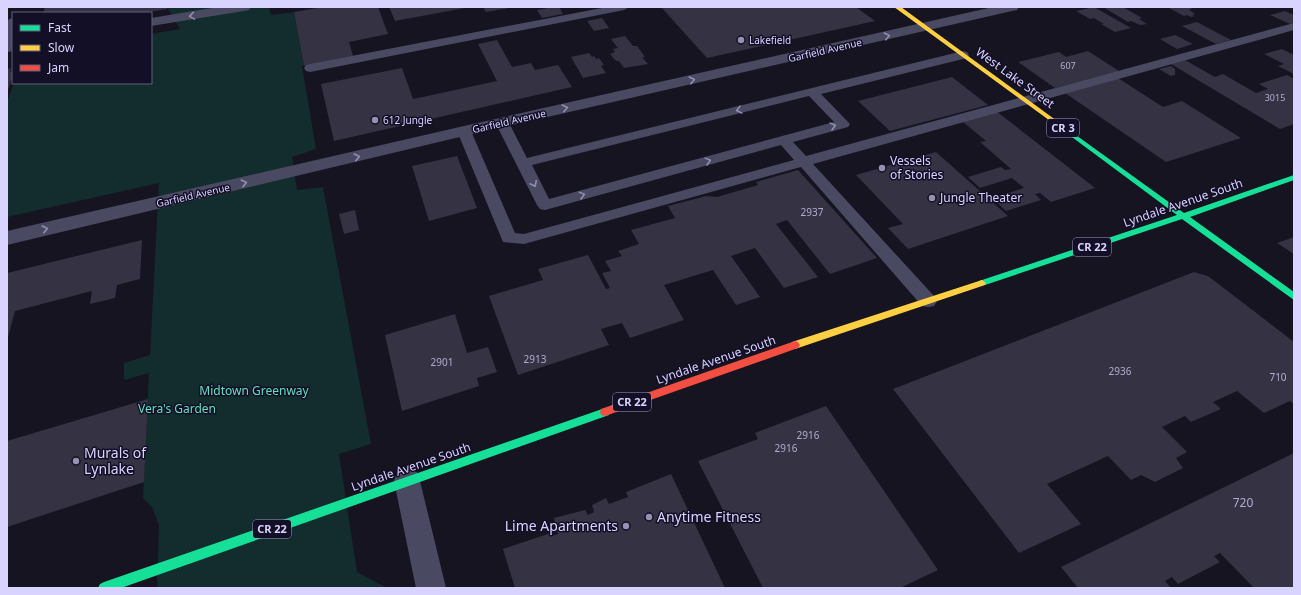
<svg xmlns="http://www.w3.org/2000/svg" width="1301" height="595" viewBox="0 0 1301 595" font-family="'Noto Sans',sans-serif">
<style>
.green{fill:#132c2d}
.building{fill:#343243}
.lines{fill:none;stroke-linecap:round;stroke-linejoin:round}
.lane{fill:#4a4962;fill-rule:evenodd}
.street{fill:#4a4962;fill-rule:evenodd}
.fast{fill:#16e098;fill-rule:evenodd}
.slow{fill:#ffcf43;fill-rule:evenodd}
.jam{fill:#f24e42;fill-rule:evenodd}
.oneway{stroke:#928eb0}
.poi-dot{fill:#9591b1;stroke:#130f26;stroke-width:1.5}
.labels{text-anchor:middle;stroke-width:3;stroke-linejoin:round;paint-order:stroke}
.far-number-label{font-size:9px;fill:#b0acd0}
.far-poi-label{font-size:10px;fill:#d9d4ff;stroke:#130f26;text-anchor:start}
.far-street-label{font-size:10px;fill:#d9d4ff;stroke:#130f26}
.number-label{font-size:10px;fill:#b0acd0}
.shield{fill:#130f26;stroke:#9e99be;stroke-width:1}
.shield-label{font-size:11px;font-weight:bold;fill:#d9d4ff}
.street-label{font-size:12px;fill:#d9d4ff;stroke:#130f26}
.poi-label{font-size:12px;fill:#d9d4ff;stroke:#130f26;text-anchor:start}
.park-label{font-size:12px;fill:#5fe0c0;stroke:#130f26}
.near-number-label{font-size:12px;fill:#b0acd0}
.near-poi-label{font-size:14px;fill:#d9d4ff;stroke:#130f26;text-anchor:start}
</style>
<rect width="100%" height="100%" fill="#161421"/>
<!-- green -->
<path class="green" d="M167,7H269L271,15L294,12L304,66H302L316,149L292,157L297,190L323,187L371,444L339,454L357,572L387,588H157L159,525L152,507L143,498L149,373L124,380V363L150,355L159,183L7,217V102L14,83H151V34L180,29Z"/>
<!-- building -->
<path class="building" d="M45,7H167V9L143,13H43Z
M323,7H378L388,34L349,42L353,56L304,66L294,12Z
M389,7H465V8L395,21Z
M483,7H509V8L486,12Z
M553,7H559L563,14L542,18L537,10Z
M661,7H856L875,21L707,58Z
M1094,7L1131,28L1115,32L1101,24H1104L1094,18L1090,19L1076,11Z
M1103,7H1123L1142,18L1139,19L1147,24L1140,25L1131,21L1128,22Z
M1167,7H1188L1192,9L1189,10L1195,14L1192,15L1195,16L1191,17L1187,15L1184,16Z
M1285,11L1294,15V23L1290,24L1270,15Z
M602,18L609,28L594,31L587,21Z
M1197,22L1231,40L1216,44L1182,26Z
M1175,35L1193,44L1177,49L1160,39Z
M625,36L633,46H637L645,57H642L648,64L624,68L619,61H616L610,54L615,52L613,49L618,48L611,39Z
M497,40L512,67L531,63L535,70L558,65L572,87L334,141L321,84L402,68L413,99L497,81L478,44Z
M1282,49L1294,55V74L1278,66L1284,64L1264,54Z
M1088,51L1119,71L1055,88L1018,62L1059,52L1066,57Z
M589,53L592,57L594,56L596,59L599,58L604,65L601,66L606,73L583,78L571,57Z
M1185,60L1215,77L1223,74L1256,93L1268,89L1259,84L1287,75L1294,79V124L1280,129L1171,64Z
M1171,66L1175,69V75L1171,76L1159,69Z
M11,68L10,72L13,71V75L7,93V69Z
M952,77L988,105L890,131L858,101Z
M1118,78L1163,107L1182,101L1241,138L1166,162L1065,93Z
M996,111L1095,188L1051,202L1040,193L1035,194L1041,200L1006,211L992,198L1024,188L1012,178L980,188L968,177L1001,167L1005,170L1011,169L980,142L986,141L962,121Z
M936,152L1008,216L908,249L888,228L903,224L856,175Z
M457,156L477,208L429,221L412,166Z
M798,170L877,258L830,274L787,220L776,224L818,277L784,288L755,248L731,256L760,297L736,305L713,270L664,285L684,320L630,338L622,323L601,329L609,345L518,375L489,296L543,280L538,269L588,255L606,289L610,288L602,273L611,271L605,261L622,256L618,251L639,244L631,230L675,218L668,206L706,196L717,197L758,185L756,182Z
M355,210L359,230L344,234L339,214Z
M1294,237V254L1277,243Z
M142,240L140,279L117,285L115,298L90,304L92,291L15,311L7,341V273Z
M1194,272L1208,276L1294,342V404L1290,401L1264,413L1237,391L1213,402L1221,409L1191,422L1185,416L1162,427L1187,452L1176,458L1183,468L1155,482L1141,475L1131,480L1108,456L1047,484L1081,524L1019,553L893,389Z
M455,314L467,353L488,347L497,372L477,378L479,386L402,411L385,335Z
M148,399L144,482L7,527V441Z
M826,406L938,570L900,588H763L698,461L758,439L755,433Z
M1294,453V588H1254L1220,553L1214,556L1220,562L1178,584L1172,577L1165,581L1171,588H1078L1061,567Z
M671,474L725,588H515L503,549L551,533L552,536L558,534L554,518L585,510L588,515L594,512L592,505L606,498L609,504L628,497L626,492Z"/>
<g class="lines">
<!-- lane -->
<path class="lane" d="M607,7H629L624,10L310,72L306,71L304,68L306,65L310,64Z
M13,18V39L11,42L7,43V22L9,19Z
M1294,23V30L813,164L934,296L937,301L934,306L928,307L922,306L801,167L524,244L503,242L457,131L459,128H469L471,131L515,233L524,234L794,160L781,145L545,210L540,209L537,205L495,122L497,119H507L527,158L963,51L967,52L969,55L967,58L821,94L850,124L848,127L793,142L806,156ZM809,96L834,122L549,199L532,165Z"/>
<!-- street -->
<path class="street" d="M218,7H251L249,10L244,11L151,26V18Z
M993,7H1019L1017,10L1012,11L464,136L7,245V231L464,126Z
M13,41V51L7,52V42Z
M407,469L417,472L420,481L446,588H416L394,481L397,472Z"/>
<!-- fast -->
<path class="fast" d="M1055,120L1184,213L1294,175V180L1190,217L1294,292V300L1182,219L985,285H979L978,283L979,281L1177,215L1053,123L1051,122Z
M605,408L609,409L610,412L609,415L121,588H98L100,584L104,582Z"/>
<!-- slow -->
<path class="slow" d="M894,7H901L1057,121V123H1053Z
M982,280L986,283L985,285L795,349L792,348L790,345L792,342Z"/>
<!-- jam -->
<path class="jam" d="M795,341L798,342L800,345L798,348L605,416L601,415L600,412L601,409Z"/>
</g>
<!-- one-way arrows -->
<defs><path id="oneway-chevron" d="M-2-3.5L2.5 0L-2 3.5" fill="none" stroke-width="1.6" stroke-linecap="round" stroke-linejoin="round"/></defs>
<g class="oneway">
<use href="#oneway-chevron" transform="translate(192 16) rotate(171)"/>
<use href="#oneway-chevron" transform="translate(887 36) rotate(-13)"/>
<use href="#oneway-chevron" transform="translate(692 80) rotate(-13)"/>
<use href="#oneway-chevron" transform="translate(565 108) rotate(-13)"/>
<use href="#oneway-chevron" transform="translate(739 110) rotate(166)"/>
<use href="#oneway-chevron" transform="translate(833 126) rotate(-15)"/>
<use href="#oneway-chevron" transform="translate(357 157) rotate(-13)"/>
<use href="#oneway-chevron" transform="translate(708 161) rotate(-15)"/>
<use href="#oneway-chevron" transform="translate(244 183) rotate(-13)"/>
<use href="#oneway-chevron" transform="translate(534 184) rotate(63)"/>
<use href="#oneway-chevron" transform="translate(582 195) rotate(-15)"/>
<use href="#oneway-chevron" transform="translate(45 229) rotate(-13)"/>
</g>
<!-- markers -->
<g class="poi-dot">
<circle cx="741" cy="40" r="4"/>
<circle cx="375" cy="120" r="4"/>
<circle cx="882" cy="168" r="4"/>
<circle cx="932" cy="198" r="4"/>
<circle cx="76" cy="461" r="4"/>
<circle cx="649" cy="517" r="4"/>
<circle cx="626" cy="526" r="4"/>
</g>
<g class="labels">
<!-- far-number labels -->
<g class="far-number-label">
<text x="1068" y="69">607</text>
<text x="1275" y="101">3015</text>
</g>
<!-- far-poi labels -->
<g class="far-poi-label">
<text x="749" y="44">Lakefield</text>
<text x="383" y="124">612 Jungle</text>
</g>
<!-- far-street labels -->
<g class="far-street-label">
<text transform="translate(825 50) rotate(-13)" y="4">Garfield Avenue</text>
<text transform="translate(509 121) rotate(-13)" y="4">Garfield Avenue</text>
<text transform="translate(193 195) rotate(-13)" y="4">Garfield Avenue</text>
</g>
<!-- number labels -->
<g class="number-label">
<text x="812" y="216">2937</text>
<text x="535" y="363">2913</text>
<text x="442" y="366">2901</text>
<text x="1120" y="375">2936</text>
<text x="1278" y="381">710</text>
<text x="808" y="439">2916</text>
<text x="786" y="452">2916</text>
</g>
<!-- shield labels -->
<g class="shield">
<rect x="1047" y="119" width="32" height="18" rx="3"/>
<rect x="1073" y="238" width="38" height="18" rx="3"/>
<rect x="613" y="393" width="38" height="18" rx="3"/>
<rect x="253" y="520" width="38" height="18" rx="3"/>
</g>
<g class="shield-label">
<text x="1063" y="132">CR 3</text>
<text x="1092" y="251">CR 22</text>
<text x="632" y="406">CR 22</text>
<text x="272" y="533">CR 22</text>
</g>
<!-- street labels -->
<g class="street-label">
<text transform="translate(1015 78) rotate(36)" y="4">West Lake Street</text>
<text transform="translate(1183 203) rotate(-19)" y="4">Lyndale Avenue South</text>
<text transform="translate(716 360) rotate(-19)" y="4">Lyndale Avenue South</text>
<text transform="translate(411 467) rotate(-19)" y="4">Lyndale Avenue South</text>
</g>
<!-- poi labels -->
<g class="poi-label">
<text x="890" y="165">Vessels<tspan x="890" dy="14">of Stories</tspan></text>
<text x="940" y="202">Jungle Theater</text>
</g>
<!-- park labels -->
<g class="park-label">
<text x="254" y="395">Midtown Greenway</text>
<text x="177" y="413">Vera's Garden</text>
</g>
<!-- near-number labels -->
<g class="near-number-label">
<text x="1243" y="507">720</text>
</g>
<!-- near-poi labels -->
<g class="near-poi-label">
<text x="84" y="458">Murals of<tspan x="84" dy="16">Lynlake</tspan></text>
<text x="657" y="522">Anytime Fitness</text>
<text x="618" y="531" text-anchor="end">Lime Apartments</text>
</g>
</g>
<!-- border -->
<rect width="1301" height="595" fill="none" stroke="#d9d4ff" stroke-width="16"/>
<!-- legend -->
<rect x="12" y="12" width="140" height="72" fill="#130f26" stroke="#625e7d"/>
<rect x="20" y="25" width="20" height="6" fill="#16e098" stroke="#625e7d"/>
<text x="48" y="32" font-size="12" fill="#d9d4ff">Fast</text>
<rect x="20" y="45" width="20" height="6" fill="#ffcf43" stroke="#625e7d"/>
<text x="48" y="52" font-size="12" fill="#d9d4ff">Slow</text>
<rect x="20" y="65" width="20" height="6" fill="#f24e42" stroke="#625e7d"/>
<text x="48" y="72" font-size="12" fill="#d9d4ff">Jam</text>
</svg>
